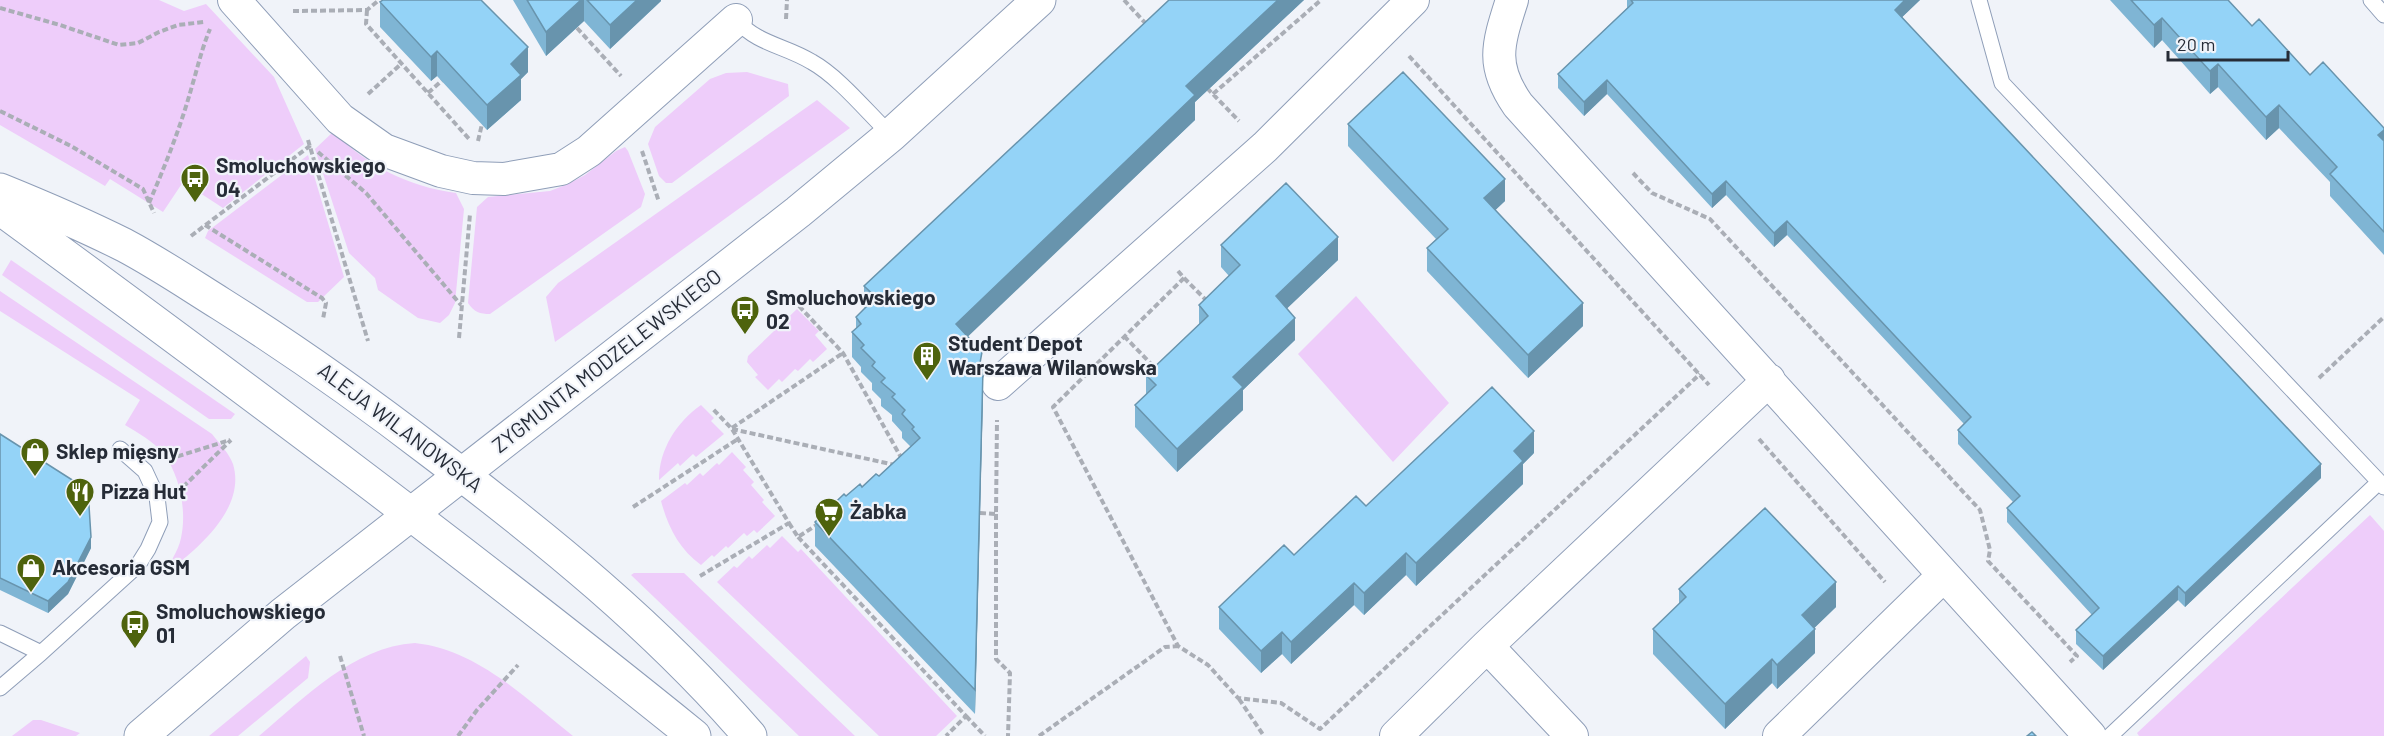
<svg xmlns="http://www.w3.org/2000/svg" width="2384" height="736" viewBox="0 0 2384 736" font-family="Barlow,sans-serif">
<style>
.green{fill:#eecdfa}
.lines{fill:none;stroke-linecap:round;stroke-linejoin:round}
.lane-casing{stroke:#8f9eb8;stroke-width:17}
.street-casing{stroke:#8f9eb8;stroke-width:34}
.secondary-casing{stroke:#8f9eb8;stroke-width:35}
.path{stroke:#aaaeb6;stroke-width:4;stroke-dasharray:6 3;stroke-linecap:butt}
.lane{stroke:#fff;stroke-width:15}
.street{stroke:#fff;stroke-width:32}
.secondary{stroke:#fff;stroke-width:33}
.wall{fill:#7fb5d4}
.shaded-wall{fill:#6894ad}
.building{fill:#94d3f7;stroke:#6894ad;stroke-width:1.5}
.labels{text-anchor:middle;stroke-width:4.5;stroke-linejoin:round;paint-order:stroke}
.poi-label{font-size:21px;font-weight:bold;fill:#262c37;stroke:#f0f3f9;text-anchor:start}
.street-label{font-size:21px;fill:#262c37;stroke:#f0f3f9}
</style>
<rect width="100%" height="100%" fill="#f0f3f9"/>
<!-- green -->
<path class="green" d="M0,0H159L184,11L206,4L274,77L304,144L223,208L183,182L163,212L110,179L105,186L0,125Z
M747,72L788,84L789,96L672,183H666L659,176L648,144L655,127L710,79L726,73Z
M817,100L850,128L555,342L546,297L558,283Z
M333,132C369,166 406,186 456,193L464,209L455,303L449,315L440,323L418,318L378,290L375,278L349,253L315,149Z
M625,147L628,151L645,194L641,207L490,314C480,314 474,312 468,303L477,207L488,197L550,191L568,184L585,175L616,151Z
M308,155L344,277L318,302H307L205,238L208,231Z
M11,260L235,414L231,419H209L2,275Z
M0,291L212,434C219,443 229,453 233,464C247,510 194,552 162,576C169,564 178,552 181,538C187,511 180,475 163,453C153,441 138,433 125,425L140,400L0,311Z
M1356,296L1449,403L1393,462L1298,354Z
M797,309L819,331L815,335L827,349L813,362L810,359L798,371L795,369L782,382L779,379L768,390L755,377L758,375L747,362L748,356Z
M701,405L714,418L711,421L724,434L696,457L693,454L680,466L678,463L659,480C659,449 677,422 701,405Z
M732,452L746,467L743,470L754,482L751,485L764,500L762,502L775,516L757,533L754,530L747,536L744,533L728,548L726,546L714,557L712,555L701,565C679,549 668,527 661,501L685,483L687,485L700,473L703,476L717,463L719,465Z
M2370,515L2384,531V736H2139L2137,733Z
M782,536L798,552L801,549L957,716L936,736H879L717,582L734,566L737,568L749,556L752,559L767,545L770,548Z
M634,573H684L855,736H799L631,575Z
M415,643C478,650 525,698 573,736H259C304,698 353,647 415,643Z
M306,656L310,662L308,678L238,736H209Z
M33,720H41L80,733L76,736H12Z"/>
<g class="lines">
<!-- lane casing -->
<g class="lane-casing">
<path id="lane" d="M1979,0L2002,83L2384,487
M2371,0L2384,15
M736,20C759,45 784,45 812,62C839,77 868,113 891,135
M0,633L41,653L138,565L148,549L160,522L157,497L145,471L120,449
M0,688L41,653
M2110,736L2379,482"/>
</g>
<!-- street casing -->
<g class="street-casing">
<path id="street" d="M234,0L340,119L384,150L441,171L473,178L504,179L561,169L589,151L736,20
M1512,0C1498,44 1490,65 1518,105L2090,736
M998,384L1265,147L1413,0
M1487,646L1572,736
M1396,736L1487,646L1769,380
M1779,736L1944,575"/>
</g>
<!-- secondary casing -->
<g class="secondary-casing">
<path id="secondary" d="M0,190C42,207 84,225 124,245C158,263 189,284 221,304C294,350 363,399 432,452C546,538 656,627 750,736
M0,208C234,380 468,553 694,736
M141,736L283,614L798,212L891,135L1039,0"/>
</g>
<!-- path -->
<path class="path" d="M1124,0L1148,26
M0,8L60,25L119,45L138,43L159,32L178,25L204,22
M367,10L366,24L470,140
M293,11L367,10L379,0
M786,19L787,0
M577,28L621,76
M1409,56L1709,385
M1207,88L1239,121
M428,93L446,77
M368,94L401,64
M1213,94L1321,0
M0,111L71,146L143,189L154,213
M308,140L368,341
M478,141L482,124
M642,151L659,202
M318,152L366,193L461,305
M1633,173L1652,193L1710,219L1980,510L1990,550L1988,561L2077,656L2070,662
M149,203C165,166 181,126 192,86C198,66 202,48 210,29
M205,225L322,298L326,303L323,319
M191,236L311,145
M1178,271L1184,278L1053,407L1178,646L1208,665L1238,698L1281,703L1320,729L1700,374
M1184,278L1209,303
M799,306L843,353L903,461
M1124,336L1156,369
M459,338L470,214
M2319,378L2384,317
M732,428L843,353
M732,429L895,465
M1759,439L1885,582
M169,459L230,440
M183,487L231,440
M633,507L738,439
M980,513L996,514L997,420
M996,514V659L1010,673L1008,736
M789,523L798,537L818,524
M798,537L966,716L946,736
M700,576L789,523L732,429L712,408
M340,656L364,736
M1239,699L1264,736
M966,716L985,736
M458,736L477,710L518,665
M1039,736L1165,647L1178,646"/>
<!-- lane -->
<use href="#lane" class="lane"/>
<!-- street -->
<use href="#street" class="street"/>
<!-- secondary -->
<use href="#secondary" class="secondary"/>
</g>
<!-- wall -->
<path class="wall" d="M513,0H661V1L610,49L584,21L546,56Z
M1169,0H1304L1195,102V120L967,336L982,367L983,393L975,714L815,546V522L846,496L879,476L911,447L902,438V432L892,421V415L881,406V399L872,390V383L861,372V367L852,357V332L856,329V317L864,309V286Z
M1627,0H1920L1902,17L2321,478L2185,607L2178,600L2103,670L2076,644V630L2092,615L2007,522V508L2013,502L1958,444V430L1964,424L1787,235L1774,247L1726,195L1712,208L1607,94L1584,116L1558,88V74L1627,8Z
M2110,0H2228L2252,26L2310,75L2384,128V255L2330,196V182L2279,128L2266,140L2218,87L2210,94L2162,40L2154,48Z
M380,2L528,72L521,79V100L487,130L437,76L431,81L380,27Z
M1348,124L1505,201L1495,210L1583,326L1528,378L1427,271V248L1436,239L1348,146Z
M1221,245L1338,260L1287,308L1295,340L1243,390V410L1177,472L1135,427V405L1146,395V375L1199,324V305L1229,276L1221,267Z
M0,434L91,548L68,594L48,613L0,590Z
M1534,453L1523,464V484L1416,586L1406,575L1364,615L1354,605L1291,664L1282,654L1261,673L1219,629V607L1366,506Z
M1679,589L1836,607L1814,628L1815,653L1777,689L1772,683L1725,729L1653,654V629L1679,604Z"/>
<!-- shaded-wall -->
<path class="shaded-wall" d="M581,0H584V21L546,56V32Z
M637,0H661V1L610,49V25Z
M1278,0H1304L1195,102V120L956,348V324L1186,86Z
M1905,0H1920L1895,24V10Z
M2162,18V40L2154,48V25Z
M528,47V72L521,79V100L487,130V105L511,64Z
M437,51V76L431,81V57Z
M2218,64V87L2210,94V71Z
M1607,80V94L1584,116V102Z
M2279,105V128L2266,140V117Z
M2384,130V152L2378,135Z
M1505,179V201L1484,221V198Z
M1726,181V195L1712,208V194Z
M1787,221V235L1774,247V233Z
M1338,237V260L1276,319V296Z
M1583,303V326L1528,378V355Z
M1295,318V340L1243,390V410L1177,472V449L1233,377Z
M983,369V393L975,714V690Z
M1534,431V453L1523,464V484L1416,586V563L1514,451Z
M2321,464V478L2185,607V593Z
M91,537V548L68,594L48,613V601Z
M1406,553V575L1364,615V593Z
M1836,582V607L1802,640V615Z
M1354,583V605L1291,664V642Z
M2178,586V600L2103,670V656Z
M1815,629V653L1777,689V665Z
M1282,632V654L1261,673V651Z
M1772,659V683L1725,729V704Z"/>
<!-- building -->
<path class="building" d="M383,0H481L528,47L511,64L521,75L487,105L437,51L431,57L380,2Z
M527,0H581L546,32Z
M587,0H637L610,25Z
M1169,0H1278L1186,86L1195,95L956,324L982,352L980,363L983,369L975,690L815,522L844,494L846,496L860,484L862,487L876,474L879,476L920,438L912,429L914,427L902,414L905,410L892,397L895,394L881,382L885,378L872,366L875,362L861,348L864,345L852,332L861,324L856,317L876,297L864,286Z
M1631,0H1905L1895,10L2321,464L2185,593L2178,586L2103,656L2076,630L2099,608L2007,508L2020,496L1958,430L1971,417L1787,221L1774,233L1726,181L1712,194L1607,80L1584,102L1558,74L1633,3Z
M2131,0H2228L2252,26L2259,19L2310,75L2323,62L2384,128V130L2378,135L2384,141V232L2330,174L2337,167L2279,105L2266,117L2218,64L2210,71L2162,18L2154,25Z
M1403,72L1505,179L1484,198L1583,303L1528,355L1427,248L1448,229L1348,124Z
M1286,183L1338,237L1276,296L1295,318L1233,377L1243,387L1177,449L1135,405L1156,385L1146,375L1208,316L1199,305L1240,265L1221,245Z
M1492,387L1534,431L1514,451L1523,461L1416,563L1406,553L1364,593L1354,583L1291,642L1282,632L1261,651L1219,607L1284,545L1294,555L1356,496L1366,506Z
M0,434L88,490L91,537L68,582L48,601L0,578Z
M1765,508L1836,582L1802,615L1815,629L1777,665L1772,659L1725,704L1653,629L1686,597L1679,589Z
M2032,732L2036,736H2027Z"/>
<!-- icons -->
<defs>
<g id="bus-pin" transform="scale(1.5)"><path d="M0 17L-7.5 6A9.5 9.5 0 1 1 7.5 6Z" fill="#4e630d" stroke="#f0f3f9"/><path d="M-5-6H5V4H4V6H2V4H-2V6H-4V4H-5ZM-3.5-4V0h7V-4ZM-3.5 1.2v1.5H-2V1.2ZM2 1.2v1.5H3.5V1.2Z" fill="#fff"/></g>
<g id="building-pin" transform="scale(1.5)"><path d="M0 17L-7.5 6A9.5 9.5 0 1 1 7.5 6Z" fill="#4e630d" stroke="#f0f3f9"/><path d="M-4-6H4V6H1V3H-1V6H-4ZM-2.5-4.3h1.7v1.8h-1.7ZM.8-4.3h1.7v1.8H.8ZM-2.5-1h1.7V.8h-1.7ZM.8-1h1.7V.8H.8Z" fill="#fff"/></g>
<g id="shop-pin" transform="scale(1.5)"><path d="M0 17L-7.5 6A9.5 9.5 0 1 1 7.5 6Z" fill="#4e630d" stroke="#f0f3f9"/><path d="M-5-2.5h2.3a2.7 3.5 0 0 1 5.4 0H5L5.5 6h-11ZM-1.5-2.5h3a1.5 2.3 0 0 0-3 0Z" fill="#fff"/></g>
<g id="restaurant-pin" transform="scale(1.5)"><path d="M0 17L-7.5 6A9.5 9.5 0 1 1 7.5 6Z" fill="#4e630d" stroke="#f0f3f9"/><path d="M-5-6h1v4h1v-4h1v4h1v-4h1v5L-1.5 .5V6h-2V.5L-5-1ZM5-6V6H3V1.5H1.5Q1.5-4 5-6Z" fill="#fff"/></g>
<g id="supermarket-pin" transform="scale(1.5)"><path d="M0 17L-7.5 6A9.5 9.5 0 1 1 7.5 6Z" fill="#4e630d" stroke="#f0f3f9"/><path d="M-6-5.5h2.5l.6 2H6L4.5 2H-2.5L-4.4-4H-6ZM-1.5 3.2a1.3 1.3 0 1 0 .1 0ZM3 3.2a1.3 1.3 0 1 0 .1 0Z" fill="#fff"/></g>
</defs>
<g fill-rule="evenodd">
<use href="#bus-pin" x="195" y="178"/>
<use href="#bus-pin" x="745" y="310"/>
<use href="#building-pin" x="927" y="356"/>
<use href="#shop-pin" x="35" y="452"/>
<use href="#restaurant-pin" x="80" y="492"/>
<use href="#supermarket-pin" x="829" y="512"/>
<use href="#shop-pin" x="31" y="568"/>
<use href="#bus-pin" x="135" y="624"/>
</g>
<g class="labels">
<!-- poi labels -->
<g class="poi-label">
<text x="216" y="173">Smoluchowskiego<tspan x="216" dy="24">04</tspan></text>
<text x="766" y="305">Smoluchowskiego<tspan x="766" dy="24">02</tspan></text>
<text x="948" y="351">Student Depot<tspan x="948" dy="24">Warszawa Wilanowska</tspan></text>
<text x="56" y="459">Sklep mięsny</text>
<text x="101" y="499">Pizza Hut</text>
<text x="850" y="519">Żabka</text>
<text x="52" y="575">Akcesoria GSM</text>
<text x="156" y="619">Smoluchowskiego<tspan x="156" dy="24">01</tspan></text>
</g>
<!-- street labels -->
<g class="street-label">
<text transform="translate(607 361) rotate(-38)" y="7">ZYGMUNTA MODZELEWSKIEGO</text>
<text transform="translate(400 428) rotate(37)" y="7">ALEJA WILANOWSKA</text>
</g>
</g>
<!-- scale -->
<path d="M2168 51v9h120v-9" fill="none" stroke="#262c37" stroke-width="3"/>
<text x="2177" y="51" font-size="18" fill="#262c37" stroke="#f0f3f9" stroke-width="4.5" paint-order="stroke">20 m</text>
</svg>
